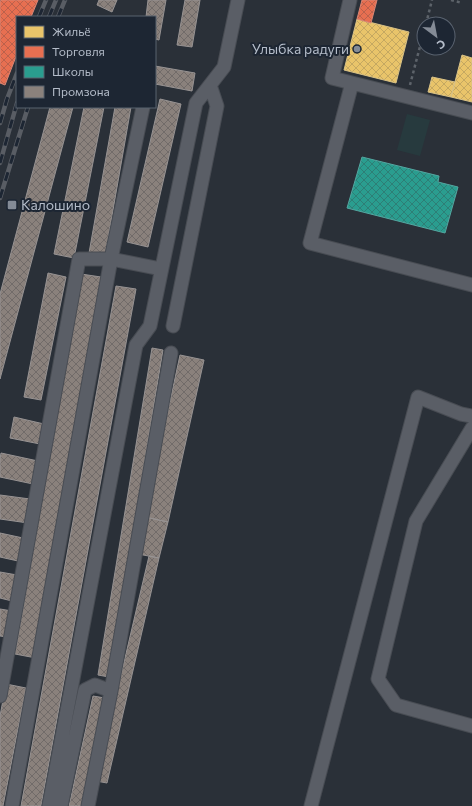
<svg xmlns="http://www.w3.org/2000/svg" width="472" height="806" viewBox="0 0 472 806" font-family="Commissioner,sans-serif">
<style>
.pitch{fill:#273a3e}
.homes{fill:url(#homes-cross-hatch);stroke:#d9c286}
.shops{fill:url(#shops-cross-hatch);stroke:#d88675}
.schools{fill:url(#schools-cross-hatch);stroke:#53a6a0}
.industry{fill:url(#industry-cross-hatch);stroke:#979393}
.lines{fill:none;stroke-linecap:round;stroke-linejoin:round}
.minor-casing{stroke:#484c53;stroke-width:15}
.path{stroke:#5d636a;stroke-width:2.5;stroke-dasharray:3 3;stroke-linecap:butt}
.minor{stroke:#5a5e66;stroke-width:13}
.rail-casing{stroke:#595d64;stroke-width:4.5}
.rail{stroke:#1d2633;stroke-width:3;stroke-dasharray:9;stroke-linecap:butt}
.poi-dot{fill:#848b96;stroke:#1d2633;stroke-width:1.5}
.labels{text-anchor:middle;stroke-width:4;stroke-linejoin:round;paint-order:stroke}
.poi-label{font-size:14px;fill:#b4bcc9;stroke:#1d2633;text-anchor:end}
</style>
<defs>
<pattern id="homes-cross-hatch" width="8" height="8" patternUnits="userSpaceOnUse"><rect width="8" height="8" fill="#e9c46a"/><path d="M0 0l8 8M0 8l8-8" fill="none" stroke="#c5a861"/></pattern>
<pattern id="shops-cross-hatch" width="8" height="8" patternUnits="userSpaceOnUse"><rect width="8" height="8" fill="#e76f51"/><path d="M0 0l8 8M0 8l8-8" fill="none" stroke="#bb614c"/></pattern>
<pattern id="schools-cross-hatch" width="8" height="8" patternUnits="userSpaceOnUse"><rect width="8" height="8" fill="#2a9d8f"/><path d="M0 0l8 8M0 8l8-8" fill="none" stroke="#2e7f76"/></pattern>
<pattern id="industry-cross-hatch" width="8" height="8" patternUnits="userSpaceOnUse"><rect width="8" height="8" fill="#8a817c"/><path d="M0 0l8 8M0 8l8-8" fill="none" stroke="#716b69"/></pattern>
</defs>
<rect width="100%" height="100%" fill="#2a3038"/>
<!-- pitch -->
<path class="pitch" d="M407,114L430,120L420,156L397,150Z"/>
<!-- homes -->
<path class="homes" d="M357,19L409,32L396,83L344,70Z
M462,55L472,58V102L451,97Z
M432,77L455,82L451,97L428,92Z"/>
<!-- shops -->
<path class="shops" d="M1,0H38L31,17H17V54L5,85L0,83V2Z
M362,0H377L371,23L357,19Z"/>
<!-- schools -->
<path class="schools" d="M362,157L439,176L438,182L458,187L445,233L347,208Z"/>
<!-- industry -->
<path class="industry" d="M99,0H117L112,12L97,5Z
M148,0H166L159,40L155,39V17H146Z
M185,0H200L192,47L177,45Z
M155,66L195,73L192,91L155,84Z
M160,99L181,104L148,247L127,242Z
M50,107H73L0,379V294Z
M84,107H104L74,258L54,254Z
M115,107H131L105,256L89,253Z
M48,273L66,277L41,400L24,397Z
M81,274L101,277L36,658L15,654Z
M116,286L136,289L41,806H21Z
M152,348L163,350L109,677L98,675Z
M180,355L204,360L168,522L145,517Z
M14,417L44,424L40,444L10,438Z
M1,453L38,461L33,484L0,477V459Z
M0,495L30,499L28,523L0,519Z
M145,517L168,522L159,558L138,554Z
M0,533L23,538L18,561L0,557Z
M149,556L159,558L107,783L96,781Z
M0,572L17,575L12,601L0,598Z
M0,609L12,611L7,637L0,636Z
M6,684L26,688L3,806H0V716Z
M93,696L105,698L82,806H69Z"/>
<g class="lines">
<!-- minor casing -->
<g class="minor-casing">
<path id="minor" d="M350,0L332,78L472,113
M352,83L310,243L472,285
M173,326L217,106L210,85
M472,428L416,521L378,679L396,705L472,726
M0,696L79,259H111L161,269
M12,806L111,259L143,107
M49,806L136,345L150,326L196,103L224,67L238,0
M61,806L85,690L95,685L111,691L171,353
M88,806L111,691
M311,806L418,397L461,414L472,416"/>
</g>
<!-- path -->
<path class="path" d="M451,0L462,3
M426,24L432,0
M410,85L424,31"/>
<!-- minor -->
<use href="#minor" class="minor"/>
<!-- rail casing -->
<g class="rail-casing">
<path id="rail" d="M39,17L46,0
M49,17L56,0
M58,17L65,0
M0,123L7,99L17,73
M0,163L17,103
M0,198L28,107"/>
</g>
<!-- rail -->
<use href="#rail" class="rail"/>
</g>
<!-- markers -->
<g class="poi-dot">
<circle cx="357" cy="49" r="4"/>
<rect x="7" y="200" width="10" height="10" rx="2"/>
</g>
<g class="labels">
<!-- poi labels -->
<g class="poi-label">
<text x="349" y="54">Улыбка радуги</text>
<text x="21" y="210" text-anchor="start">Калошино</text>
</g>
</g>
<!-- legend -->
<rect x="16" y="16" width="140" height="92" fill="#1d2633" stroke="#59626f"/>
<rect x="24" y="26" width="20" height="12" fill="#e9c46a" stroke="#59626f"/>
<text x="52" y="36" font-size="12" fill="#b4bcc9">Жильё</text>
<rect x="24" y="46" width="20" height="12" fill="#e76f51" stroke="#59626f"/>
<text x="52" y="56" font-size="12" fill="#b4bcc9">Торговля</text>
<rect x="24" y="66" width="20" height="12" fill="#2a9d8f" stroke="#59626f"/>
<text x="52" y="76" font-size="12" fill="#b4bcc9">Школы</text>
<rect x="24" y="86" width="20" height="12" fill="#8a817c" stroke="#59626f"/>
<text x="52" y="96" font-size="12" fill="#b4bcc9">Промзона</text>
<!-- north arrow -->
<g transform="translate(436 36) rotate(148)"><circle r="19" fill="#1d2633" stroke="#59626f"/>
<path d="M0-3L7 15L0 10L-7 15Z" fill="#848b96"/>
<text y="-6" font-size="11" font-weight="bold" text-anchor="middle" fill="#b4bcc9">С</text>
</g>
</svg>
